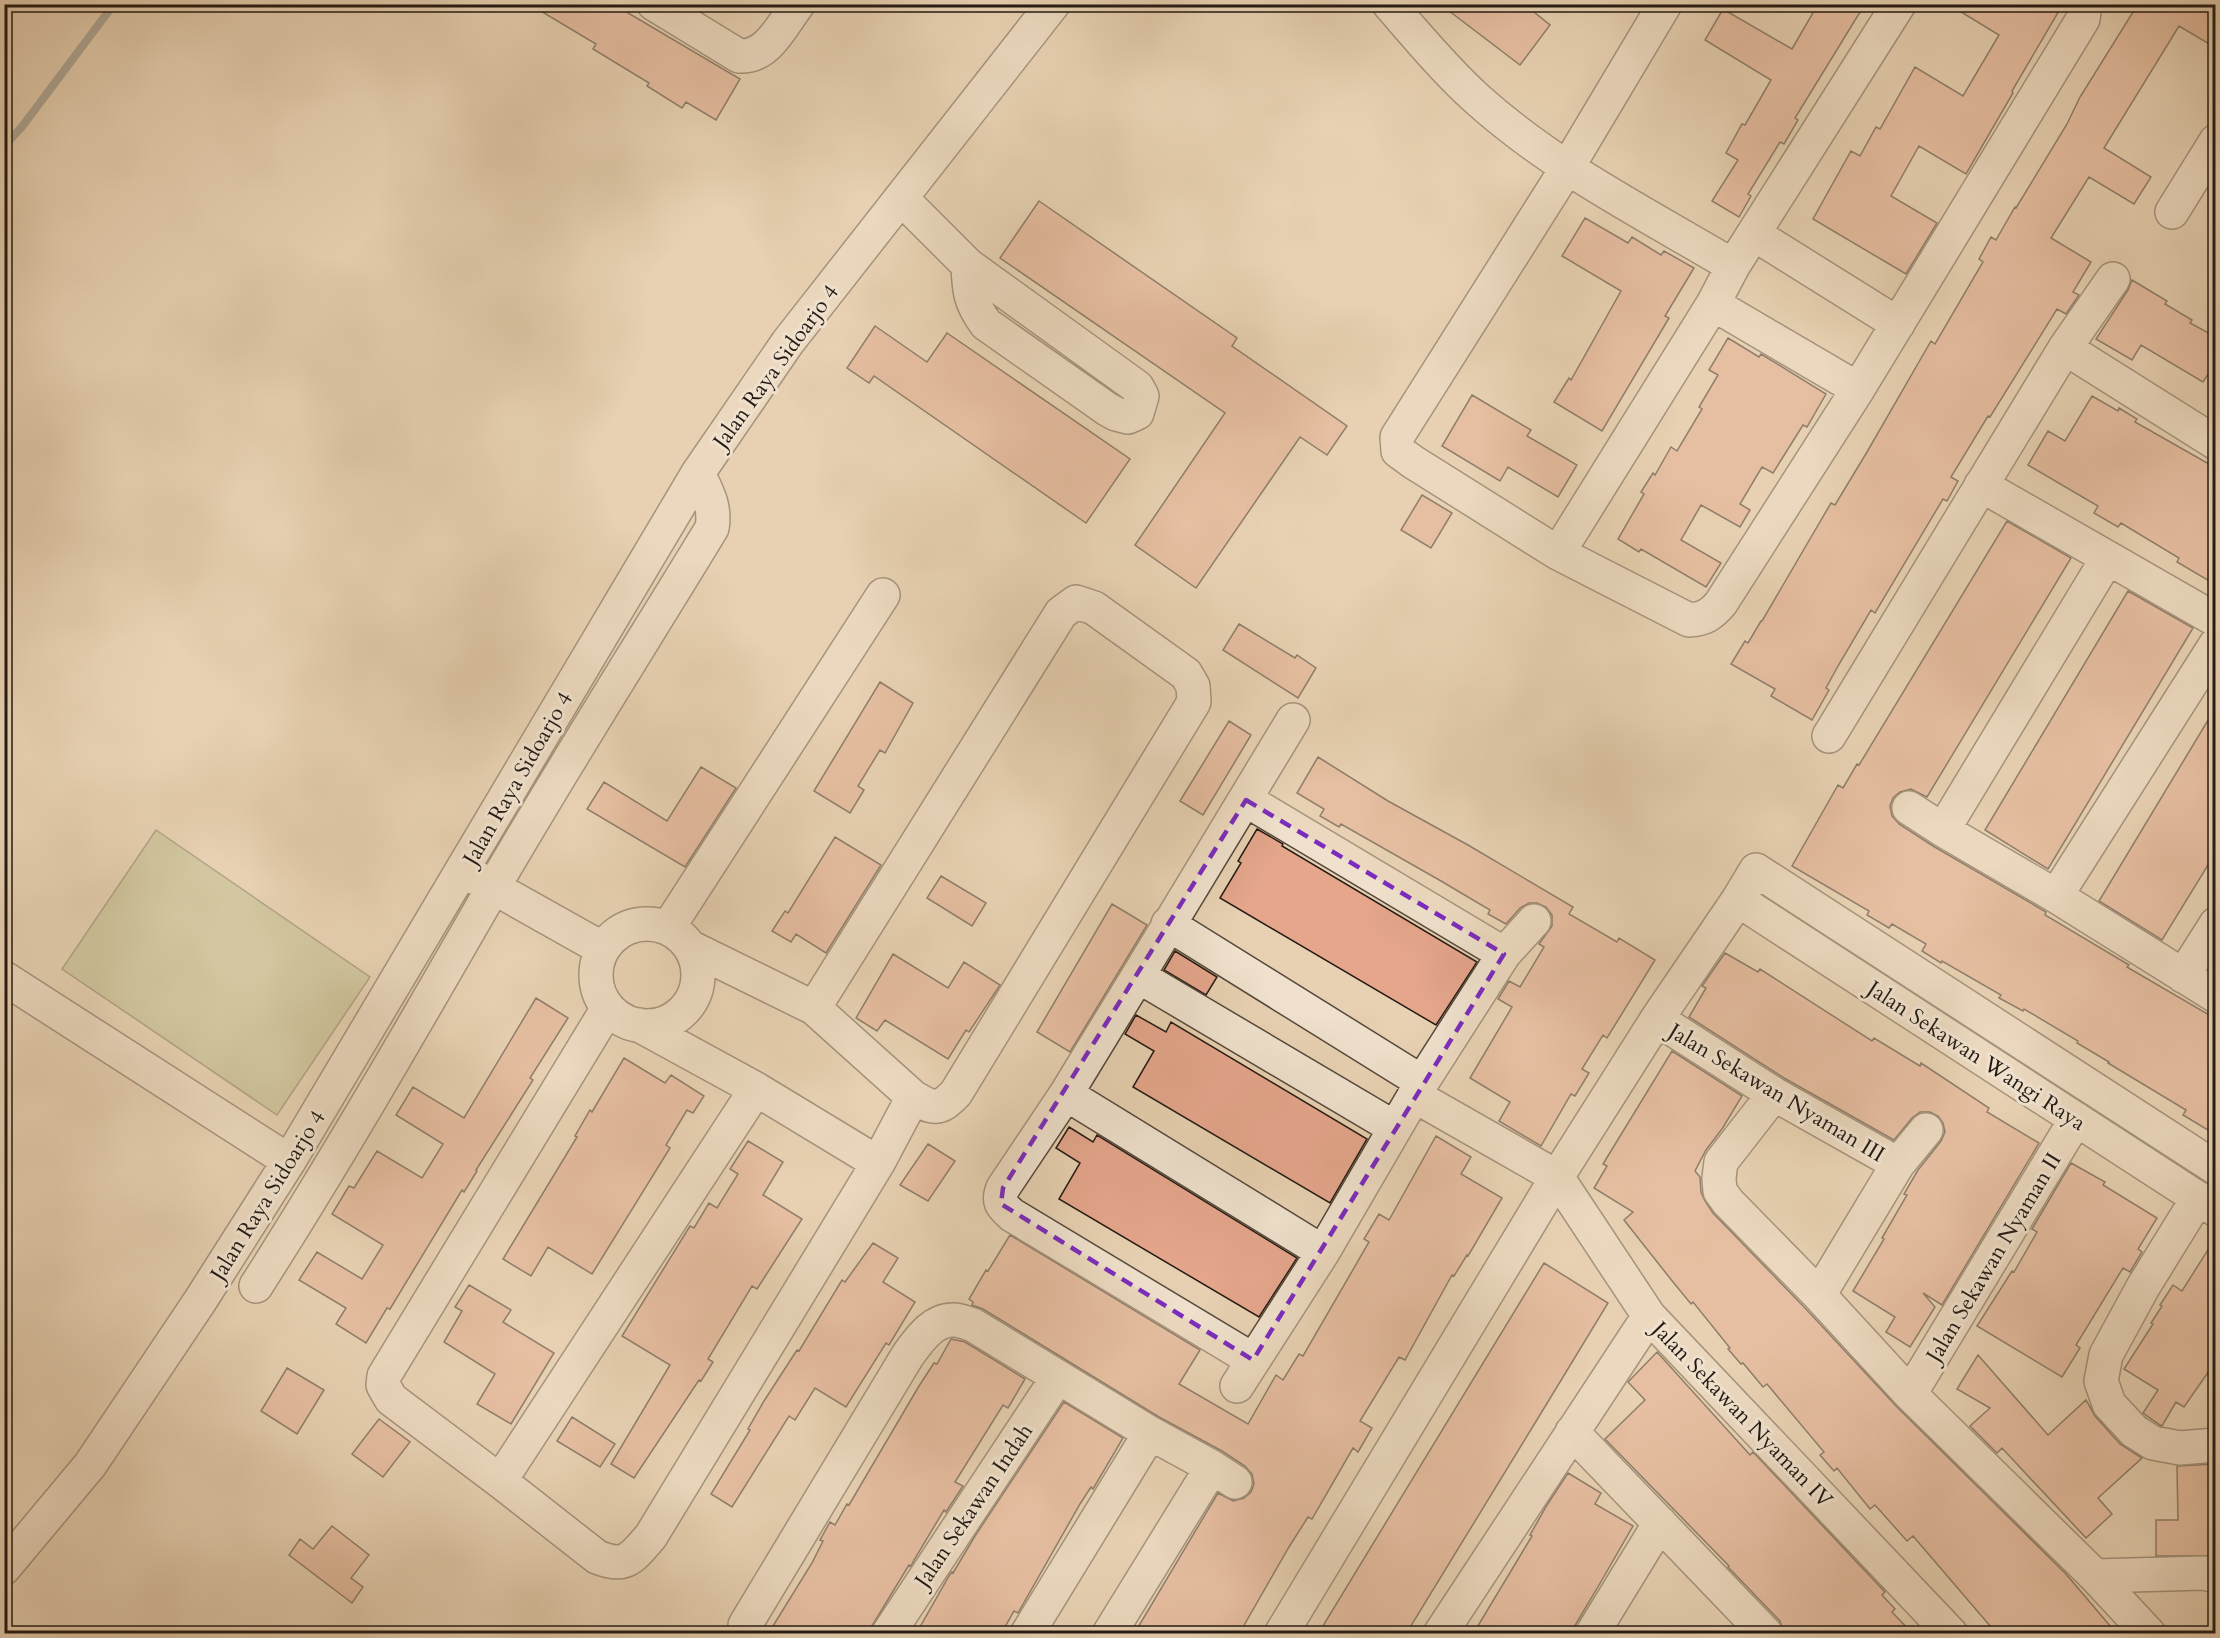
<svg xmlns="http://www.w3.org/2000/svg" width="2220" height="1638" viewBox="0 0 2220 1638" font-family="Cardo,serif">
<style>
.green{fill:#b9ba89;stroke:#6e6a4e;stroke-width:1.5}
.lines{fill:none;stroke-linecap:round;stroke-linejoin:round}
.stream{stroke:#6b7775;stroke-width:8}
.building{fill:#e5a68c;stroke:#241a13;stroke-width:1.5}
.minor-casing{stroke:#55483b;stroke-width:36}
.minor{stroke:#efe1cd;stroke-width:33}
.marked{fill:none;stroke:#7b2cbf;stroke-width:4.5;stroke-dasharray:12 8;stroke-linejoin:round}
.labels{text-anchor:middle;stroke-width:6;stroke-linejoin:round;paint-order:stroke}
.street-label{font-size:22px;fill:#241a13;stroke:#efe1cd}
</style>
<rect width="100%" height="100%" fill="#e7d1b2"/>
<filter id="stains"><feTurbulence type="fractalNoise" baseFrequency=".00333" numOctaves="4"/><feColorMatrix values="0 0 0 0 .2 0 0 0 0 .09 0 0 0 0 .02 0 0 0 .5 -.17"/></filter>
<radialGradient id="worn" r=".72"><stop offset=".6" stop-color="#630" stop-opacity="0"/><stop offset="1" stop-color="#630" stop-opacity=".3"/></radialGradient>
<!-- green -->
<path class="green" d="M156,830L370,977L277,1115L62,969Z"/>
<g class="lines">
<!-- stream -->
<path class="stream" d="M4,146L21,128L114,4"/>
</g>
<!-- building -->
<path class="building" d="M529,4H613L740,79L716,120L686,102L682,108L647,86L649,83L593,49L596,44Z
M1440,4H1524L1550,25L1520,65Z
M1818,4H1865L1795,118L1798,120L1784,144L1780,142L1748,194L1751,196L1739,217L1712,201L1738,160L1726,153L1742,124L1745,125L1771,80L1705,40L1723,9L1792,49Z
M1948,4H2063L2012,91L2013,93L1966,174L1919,146L1891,196L1937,223L1906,274L1813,219L1851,151L1860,156L1876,127L1880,129L1915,67L1963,96L1999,35Z
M2138,4H2216V48L2179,26L2104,148L2151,177L2134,204L2089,177L2051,238L2091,262L2073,292L2079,295L2066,314L2057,309L1990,417L1988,416L1951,477L1958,481L1947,501L1943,499L1875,613L1871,610L1838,666L1826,688L1829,690L1812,720L1771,696L1775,689L1731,664L1745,641L1748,643L1761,621H1762L1831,503L1835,505L1867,452L1931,341L1935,344L1983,262L1979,259L1991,237L1996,240L2015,207L2016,208L2067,124L2080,97Z
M1039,201L1237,338L1232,346L1347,426L1327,455L1300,437L1196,588L1135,545L1225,413L1000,258Z
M1585,218L1628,243L1632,237L1661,255L1664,251L1694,268L1665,316L1669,318L1602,431L1554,402L1569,378L1571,380L1621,291L1562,256Z
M2132,280L2167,301L2165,304L2192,320L2190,323L2216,337V362L2203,382L2141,345L2132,360L2096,339L2128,290Z
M875,326L927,362L947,333L1130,459L1086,523L874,376L869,383L847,368Z
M1728,338L1759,357L1761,354L1826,394L1807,427L1803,425L1773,473L1762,467L1740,504L1750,510L1740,527L1701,505L1681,540L1721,563L1706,587L1641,549L1639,552L1618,539L1644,494L1641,492L1653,473L1655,475L1671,447L1677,451L1702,409L1699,407L1718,375L1709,370Z
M1472,395L1531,430L1527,436L1577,465L1558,497L1508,467L1500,481L1442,446Z
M2092,396L2118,411L2119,408L2137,419L2135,422L2216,468V585L2177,562L2179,558L2121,523L2118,527L2094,513L2098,506L2028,465L2048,431L2065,441Z
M1422,495L1452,513L1431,548L1401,530Z
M2007,521L2071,558L1927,797L1911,789L1900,792L1893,798L1890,806L1892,816L1899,824L1933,846L2046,912L2045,915L2129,965L2127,967L2216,1019V1135L2183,1115L2186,1110L2108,1063L2109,1062L2077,1043L2078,1041L2024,1009L2023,1011L1999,998L2001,995L1942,961L1941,963L1922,951L1926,944L1892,924L1889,928L1867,915L1869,911L1792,866L1838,785L1843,788L1857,764L1859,765Z
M2128,591L2193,628L2048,869L1985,830Z
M1239,624L1295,658L1297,655L1316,668L1298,698L1223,650Z
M880,682L913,703L885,753L880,750L858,786L864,790L850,813L814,791Z
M2216,707V852L2162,940L2099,901Z
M1229,721L1251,735L1203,815L1180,801Z
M1318,757L1388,801L1468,845L1573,907L1569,914L1617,942L1619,938L1655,960L1607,1038L1603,1035L1582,1069L1589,1073L1575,1096L1571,1094L1541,1146L1499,1121L1510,1102L1470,1078L1512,1007L1498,999L1509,981L1520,987L1544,947L1539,944L1552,926V915L1546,907L1537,903H1529L1520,908L1506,924L1488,914L1490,910L1441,881L1341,824L1339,827L1320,816L1324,809L1297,793Z
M701,767L736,788L685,867L587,809L604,782L667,821Z
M1257,829L1283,844L1282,846L1477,962L1436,1025L1220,898L1241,863L1238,861Z
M835,837L881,865L826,953L796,934L791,942L772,931L785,911L788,913Z
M941,876L986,903L972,926L927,898Z
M1112,904L1147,925L1070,1052L1037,1032Z
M1175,951L1217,977L1206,995L1164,970Z
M1725,953L1758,972L1760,969L1872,1041L1874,1038L1920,1066L1921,1063L1989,1108L1987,1112L2039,1143L1942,1305L1923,1293L1935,1307L1910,1347L1886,1332L1895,1317L1853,1291L1884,1239L1882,1238L1907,1195L1904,1194L1918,1170L1941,1141L1945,1132L1943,1123L1938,1116L1930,1112H1920L1912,1118L1894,1140L1784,1078L1689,1017L1706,988L1702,986Z
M893,954L948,988L964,962L1000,985L969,1032L966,1030L948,1059L885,1020L877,1031L856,1018Z
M536,998L568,1018L530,1078L533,1080L476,1170L477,1171L464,1192L462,1190L390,1309L387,1308L366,1343L336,1324L346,1308L299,1280L317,1252L362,1279L383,1245L332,1214L349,1186L354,1188L377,1151L422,1178L443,1144L396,1115L413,1087L464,1118Z
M1136,1015L1166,1032L1171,1022L1367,1139L1330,1203L1133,1087L1154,1051L1125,1034Z
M1672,1051L1742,1096L1722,1129L1706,1150L1695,1171L1700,1177L1701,1192L1705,1201L1713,1213L1805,1308L1897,1407L2066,1574L2117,1634H1997L1913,1536L1907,1541L1875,1505L1870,1509L1837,1468L1834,1471L1820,1455L1824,1452L1767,1384L1763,1387L1743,1363L1741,1364L1728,1349L1730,1348L1693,1302L1691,1304L1673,1282L1624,1220L1633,1212L1594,1188L1607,1166L1603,1164Z
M624,1058L665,1083L671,1075L704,1096L693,1113L687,1110L666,1145L670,1148L592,1274L548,1247L531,1276L503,1259L577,1137L575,1136L590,1110L592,1112Z
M1069,1127L1093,1142L1097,1135L1297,1258L1259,1317L1059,1199L1080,1163L1056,1148Z
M1436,1136L1471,1157L1461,1174L1502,1198L1468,1256L1467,1255L1454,1276L1452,1275L1405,1360L1399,1357L1360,1421L1372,1428L1358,1452L1353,1448L1312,1519L1308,1517L1289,1547L1239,1634H1134L1218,1493L1233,1501L1244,1498L1251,1492L1254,1484L1252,1474L1245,1466L1222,1451L1159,1417L983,1309L972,1305L973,1302L969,1299L986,1270L988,1271L1010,1235L1200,1350L1179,1384L1248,1424L1276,1375L1283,1380L1299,1354L1303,1356L1369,1242L1364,1239L1379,1214L1389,1220Z
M748,1141L783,1162L763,1195L802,1219L757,1289L752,1286L708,1359L713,1362L701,1381L699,1380L634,1478L611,1464L670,1365L622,1336L690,1226L694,1228L709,1203L717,1208L738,1174L730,1169Z
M928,1144L955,1161L928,1201L900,1185Z
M2071,1163L2105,1182L2103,1185L2157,1218L2138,1249L2142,1252L2130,1272L2123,1268L2076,1345L2080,1348L2062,1377L1977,1326L2012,1271L2014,1272L2037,1232L2032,1229Z
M2216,1237V1361L2184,1407L2176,1402L2162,1426L2160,1425L2143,1413L2158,1390L2124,1369L2153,1324L2151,1323L2162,1306L2160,1305L2173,1285L2182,1291Z
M873,1243L898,1258L883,1282L915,1302L889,1345L886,1343L846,1407L815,1388L795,1420L789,1416L732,1507L711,1494L750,1430L748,1429L764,1401L797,1350L799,1351L842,1280L845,1282Z
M1544,1263L1608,1303L1546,1405L1406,1634H1318Z
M469,1285L511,1310L503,1322L554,1353L511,1424L477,1404L495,1374L444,1342L462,1311L455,1307Z
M951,1339L965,1342L1025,1379L1008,1408L1003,1405L955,1482L963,1486L946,1512L944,1510L914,1560L911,1566L909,1565L867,1634H768L812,1563L823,1541L820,1540L830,1522L835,1525L847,1504L849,1505L919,1386L934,1363L937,1364Z
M1657,1352L1750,1455L1753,1452L1885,1592L1882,1595L1895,1609L1892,1612L1913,1634H1784L1780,1621L1728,1567L1729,1566L1605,1439L1645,1400L1628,1382Z
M1978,1355L2048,1435L2086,1400L2095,1416L2120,1444L2142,1458L2098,1498L2112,1514L2086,1538L2002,1448L1997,1453L1970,1426L1990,1408L1957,1389Z
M287,1368L324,1390L297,1434L261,1411Z
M1064,1402L1123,1438L1093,1489L1091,1487L1080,1504L1018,1613L1014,1611L1001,1634H916L949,1576L952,1572L953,1573L975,1536Z
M572,1417L615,1444L600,1467L557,1441Z
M379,1419L410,1442L383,1477L352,1454Z
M2216,1464V1556H2156V1520H2178L2177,1466Z
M1568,1473L1601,1493L1595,1504L1633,1526L1599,1585L1570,1634H1473L1532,1536L1530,1535L1547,1505Z
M332,1526L369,1555L351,1578L363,1587L352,1603L289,1555L300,1539L313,1549Z"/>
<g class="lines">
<!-- minor casing -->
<g class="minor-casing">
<path id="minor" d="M654,4L739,56C768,58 782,25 798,4
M1389,4C1417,36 1445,70 1476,98C1552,167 1646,214 1733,266
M1665,4L1567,168L1397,437L1398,451L1413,462L1558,553L1689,620C1704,619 1711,615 1721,603L1858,389L2083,19L2085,4
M901,198L968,265L1137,387L1142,396L1137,413L1128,417L1116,414L1107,409L986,324C970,302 969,292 968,265
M2172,212L2216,141
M1754,234L1898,324
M1713,304L1858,389
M2065,348L2216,443
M1981,485L2216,620
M1558,553L1713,304L1733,266L1899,4
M1293,720L1138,976L1395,1128
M1829,736L2065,348L2113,279
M1246,800L1504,954
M1909,808L1943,830L2056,896L2216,996
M1943,830L2107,559
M475,877L603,949
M2056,896L2216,644
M1738,900L2216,1210
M1168,924L1422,1082
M596 975a51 51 0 1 1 102 0a51 51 0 1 1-102 0Z
M668,928L883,595
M690,947L814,1008L913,1097C933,1109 939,1111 956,1093L1194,702L1193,686L1186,674L1094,608L1076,602L1061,613L814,1008
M1138,976L1066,1094L1003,1188C997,1202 1002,1206 1012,1215L1253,1360
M2183,976L2216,924
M4,978L289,1161
M1657,1019L1774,1094L1898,1164
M639,1025L756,1089L878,1163
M756,1089L500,1481L597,1557C626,1569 632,1558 651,1536L878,1163L913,1097
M1066,1094L1323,1252
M1774,1094L1721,1162L1719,1178L1720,1191L1728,1202L1819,1295L1910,1394L2095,1576L2149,1634
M1415,1096L1557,1177L1649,1316L1951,1634
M2198,1198L2143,1287L2106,1355L2101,1381L2109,1404L2134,1431L2153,1443L2180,1448L2216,1445
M256,1286C339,1156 416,1022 493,888C563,767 639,648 712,528C716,507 707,492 698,473
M1819,1295L1898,1164L1926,1130
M1237,1386L1323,1252L1422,1082L1504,954L1534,921
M1910,1394L2076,1119
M1572,1432L1766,1634
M500,1481L391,1399L383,1385L384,1376L608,1008
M4,1568L90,1465L200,1301L289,1161L698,473L788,342L1053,4
M2095,1576L2204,1573L2216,1576
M746,1634L745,1625L908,1355C919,1340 933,1319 954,1320C960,1320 967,1323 973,1325L1150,1433L1212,1467L1235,1482
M888,1634L1058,1377
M1027,1634L1150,1433
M1109,1634L1212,1467
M1281,1634L1557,1177L1657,1019L1738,900L1756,870L2216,1168
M1440,1634L1649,1316
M1592,1634L1660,1523"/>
</g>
<!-- minor -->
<use href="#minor" class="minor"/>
</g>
<!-- marked area -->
<path d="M0 0H2220V1638H0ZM1246,800L1504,954L1253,1360L1001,1204L1003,1188Z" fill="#e7d1b2" fill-opacity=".55" fill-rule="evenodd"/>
<path class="marked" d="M1246,800L1504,954L1253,1360L1001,1204L1003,1188Z"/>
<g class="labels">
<!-- street labels -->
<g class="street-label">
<text transform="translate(775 366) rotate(-54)" y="8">Jalan Raya Sidoarjo 4</text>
<text transform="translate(517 778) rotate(-60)" y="8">Jalan Raya Sidoarjo 4</text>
<text transform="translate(1977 1055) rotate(33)" y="8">Jalan Sekawan Wangi Raya</text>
<text transform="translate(1777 1092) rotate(31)" y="8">Jalan Sekawan Nyaman III</text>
<text transform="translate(267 1195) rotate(-58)" y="8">Jalan Raya Sidoarjo 4</text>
<text transform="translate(1993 1257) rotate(-59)" y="8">Jalan Sekawan Nyaman II</text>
<text transform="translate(1743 1414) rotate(46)" y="8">Jalan Sekawan Nyaman IV</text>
<text transform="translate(973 1505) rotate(-56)" y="8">Jalan Sekawan Indah</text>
</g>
</g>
<!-- margin -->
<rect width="2220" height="1638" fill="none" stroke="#e7d1b2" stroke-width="24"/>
<rect x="6" y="6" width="2208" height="1626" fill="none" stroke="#241a13" stroke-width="3"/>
<rect x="12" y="12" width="2196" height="1614" fill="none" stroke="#241a13" stroke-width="1.5"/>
<rect width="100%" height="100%" filter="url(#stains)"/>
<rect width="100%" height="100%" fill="url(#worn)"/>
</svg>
